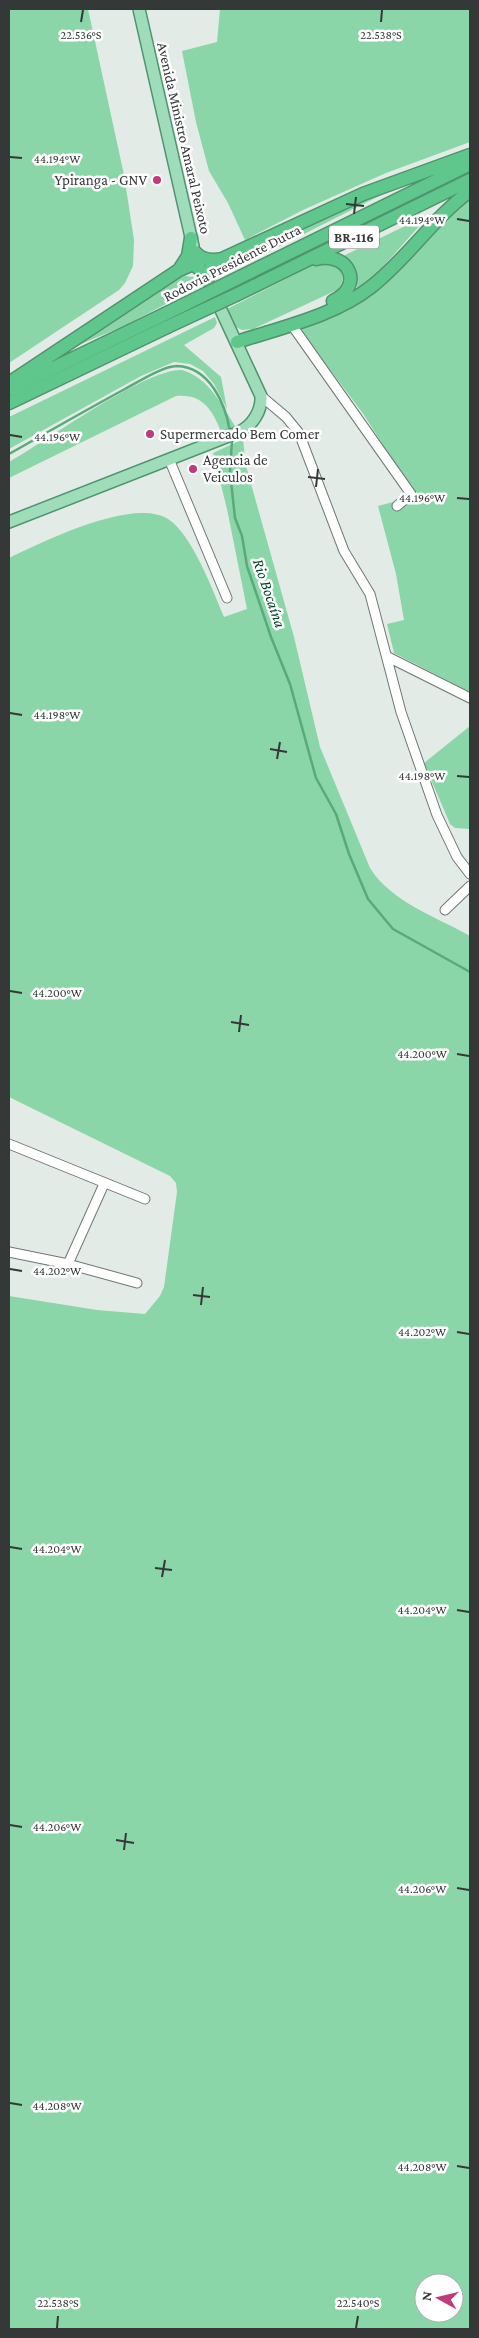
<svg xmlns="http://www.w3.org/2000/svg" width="479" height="2338" viewBox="0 0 479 2338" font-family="'Crimson Pro',serif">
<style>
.green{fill:#8ad6a8;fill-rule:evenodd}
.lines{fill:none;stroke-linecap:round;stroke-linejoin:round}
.stream{stroke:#59aa7b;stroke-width:2.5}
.minor-casing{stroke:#6f7872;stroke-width:11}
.major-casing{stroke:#50946e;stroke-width:14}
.highway-casing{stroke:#50946e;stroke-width:15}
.minor{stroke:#fff;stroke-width:9}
.major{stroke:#9fddba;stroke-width:11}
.highway{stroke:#5fc68c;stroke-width:12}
.highway-bridge-casing{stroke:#50946e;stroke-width:15;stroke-linecap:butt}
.highway-bridge{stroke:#5fc68c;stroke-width:12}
.ticks{fill:none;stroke:#343836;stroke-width:2}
.poi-dot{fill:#c13b7b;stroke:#fff;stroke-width:2}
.labels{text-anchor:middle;stroke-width:5;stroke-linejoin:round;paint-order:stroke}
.shield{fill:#fff;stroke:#717472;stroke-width:1}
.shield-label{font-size:14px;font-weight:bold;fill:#343836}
.street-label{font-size:15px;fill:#343836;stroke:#fff}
.poi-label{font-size:15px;fill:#343836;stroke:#fff;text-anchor:start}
.water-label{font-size:16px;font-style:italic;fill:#004425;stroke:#fff}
.ticks-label{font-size:12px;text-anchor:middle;fill:#343836;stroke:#fff;stroke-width:5;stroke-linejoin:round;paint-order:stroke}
</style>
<rect width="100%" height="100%" fill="#e2ebe5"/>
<!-- green -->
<path class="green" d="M9,9H88L124,175L134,240L133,266L125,283L119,290L9,363Z
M220,9H470V142L386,173L303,210L245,240L228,203L209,171L196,122L182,51L217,42Z
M395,188L217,278L216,269L347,205Z
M470,197V692L394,653L387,624L404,620L396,574L378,506L397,501L403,496L405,480L364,415L298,327L374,292L410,258L452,213Z
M430,214L380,270L356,293C360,276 356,264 341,257Z
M323,262L337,265C344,274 345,281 337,290L253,329L242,330L236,327L227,309L311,266Z
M185,276L193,277L202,285L124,326L69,349L180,277Z
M215,317L217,323L214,328L184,345L221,377L227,409L214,384L203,371L190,364L174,362L141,376L9,449V417Z
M182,370C209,378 221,404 235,426L221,432C213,410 202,393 176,396L9,478V462C45,442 146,368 182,370Z
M243,439L246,466L294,637L320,747L370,868C391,902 437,917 470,936V2329H9V1296L97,1310L145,1314L160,1296L164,1287L177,1192L176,1183L170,1176L9,1097V558C43,542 133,497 168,519C192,534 213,591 224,617L247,609L227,509L213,453ZM424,2283H454V2313H424Z
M470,726V829L455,828L450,824L424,763Z"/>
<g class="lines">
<!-- stream -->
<path class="stream" d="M232,440L230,472L235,518L242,536L247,566L271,637L290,684L316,778L336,814L349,854L368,899L393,929L470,972
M9,454C48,432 86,410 125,389C138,382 163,366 177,366C210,367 226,405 230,432"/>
<!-- minor casing -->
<g class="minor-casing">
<path id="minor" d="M291,324L411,494L397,506
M261,396L286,417L299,433L344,551L370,594L401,712L437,815L457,857L470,874
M169,459L227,598
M388,657L470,698
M445,910L470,886
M9,1144L145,1199
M9,1252L68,1264L137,1283
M68,1264L104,1184"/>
</g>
<!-- major casing -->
<g class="major-casing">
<path id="major" d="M139,9L193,246
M9,522L239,432C252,426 262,411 261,396L214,295"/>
</g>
<!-- highway casing -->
<g class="highway-casing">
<path id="highway" d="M195,252C202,261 212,261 222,259L363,194L470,155
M316,259C349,251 365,286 333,301
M179,270L193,264L203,272
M207,280L210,269L223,259
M232,281L470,164
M238,294L470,180
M237,342C282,327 334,316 371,287C408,258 433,218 470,191
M9,383L179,270L188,256L191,238
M10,389L163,315
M9,403L167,327"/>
</g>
<!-- minor -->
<use href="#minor" class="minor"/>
<!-- major -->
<use href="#major" class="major"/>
<!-- highway -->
<use href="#highway" class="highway"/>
<!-- highway-bridge casing -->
<g class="highway-bridge-casing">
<path id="highway-bridge" d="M163,315L232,281
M167,327L238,294"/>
</g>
<!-- highway-bridge -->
<use href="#highway-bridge" class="highway-bridge"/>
</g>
<!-- ticks -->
<path class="ticks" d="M81,22L83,10M381,22L382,10M10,157L22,158M346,204L364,206M354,214L356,197M457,219L469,221M10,435L22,437M308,477L325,479M316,487L318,469M457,498L469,499M10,713L22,715M270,749L287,752M277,759L280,742M457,776L469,777M10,991L22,993M231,1022L249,1025M239,1032L241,1015M457,1054L469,1056M10,1269L22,1271M193,1295L210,1297M201,1305L203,1287M457,1332L469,1334M10,1547L22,1549M155,1568L172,1570M162,1577L165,1560M457,1610L469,1612M10,1825L22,1827M116,1840L134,1843M124,1850L126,1833M457,1888L469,1890M10,2103L22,2105M457,2166L469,2168M57,2328L58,2316M356,2328L358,2316"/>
<!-- markers -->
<g class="poi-dot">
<circle cx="157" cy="180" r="5"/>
<circle cx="150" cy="434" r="5"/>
<circle cx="193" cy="469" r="5"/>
</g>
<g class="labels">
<!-- shield labels -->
<rect class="shield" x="329" y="225.5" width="50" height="23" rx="4"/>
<g class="shield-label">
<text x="354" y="242">BR-116</text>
</g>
<!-- street labels -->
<g class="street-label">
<text transform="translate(184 138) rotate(77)" y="5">Avenida Ministro Amaral Peixoto</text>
<text transform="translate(232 263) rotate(-27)" y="5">Rodovia Presidente Dutra</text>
</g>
<!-- poi labels -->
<g class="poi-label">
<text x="147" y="185" text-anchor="end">Ypiranga - GNV</text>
<text x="160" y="439">Supermercado Bem Comer</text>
<text x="203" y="465">Agencia de<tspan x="203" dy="17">Veiculos</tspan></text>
</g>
<!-- water labels -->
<g class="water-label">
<text transform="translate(270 593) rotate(71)" y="6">Rio Bocaína</text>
</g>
</g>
<g class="ticks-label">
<text x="81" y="39">22.536°S</text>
<text x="381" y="39">22.538°S</text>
<text x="57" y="163">44.194°W</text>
<text x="422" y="224">44.194°W</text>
<text x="57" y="441">44.196°W</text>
<text x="422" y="502">44.196°W</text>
<text x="57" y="719">44.198°W</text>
<text x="422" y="780">44.198°W</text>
<text x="57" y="997">44.200°W</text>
<text x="422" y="1058">44.200°W</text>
<text x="57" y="1275">44.202°W</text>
<text x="422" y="1336">44.202°W</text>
<text x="57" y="1553">44.204°W</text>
<text x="422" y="1614">44.204°W</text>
<text x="57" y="1831">44.206°W</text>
<text x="422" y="1893">44.206°W</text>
<text x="57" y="2110">44.208°W</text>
<text x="422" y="2171">44.208°W</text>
<text x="58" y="2307">22.538°S</text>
<text x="358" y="2307">22.540°S</text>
</g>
<!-- border -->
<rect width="479" height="2338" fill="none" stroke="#343836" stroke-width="20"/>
<!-- north arrow -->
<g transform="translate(439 2298) rotate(278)"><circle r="24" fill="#ffffff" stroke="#aeafaf"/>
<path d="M0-4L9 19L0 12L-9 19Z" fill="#c13b7b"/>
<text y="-8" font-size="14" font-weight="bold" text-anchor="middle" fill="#343836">N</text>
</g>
</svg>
